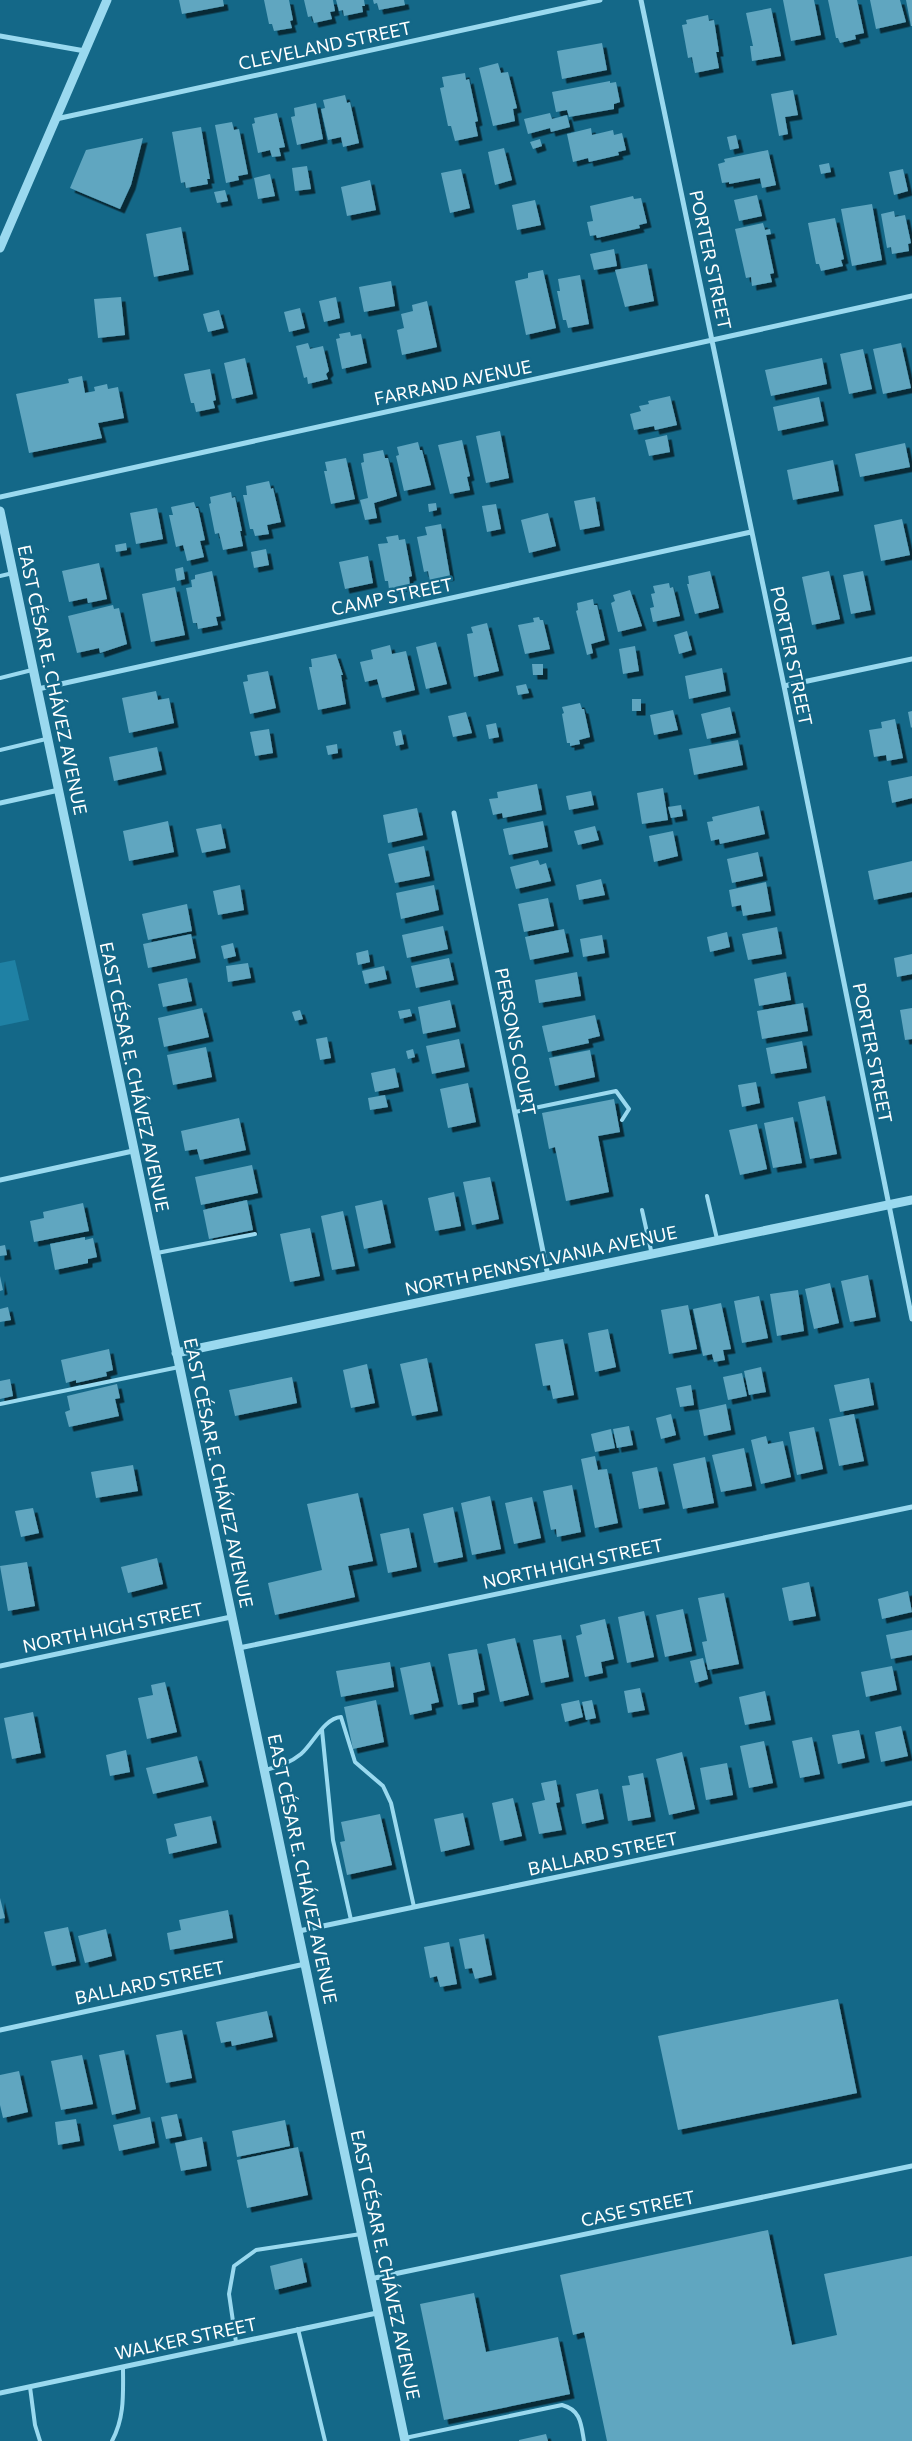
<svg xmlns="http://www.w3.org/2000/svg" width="912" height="2441" viewBox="0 0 912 2441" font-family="Commissioner,sans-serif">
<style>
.green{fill:#1f81a4}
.building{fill:#60a6c0;filter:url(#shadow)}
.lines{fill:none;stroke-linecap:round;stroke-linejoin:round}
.service{stroke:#9ad9ef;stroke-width:4}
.minor{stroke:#9ad9ef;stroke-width:5}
.tertiary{stroke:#9ad9ef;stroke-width:9}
.labels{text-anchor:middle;stroke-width:5;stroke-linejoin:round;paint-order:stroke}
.street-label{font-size:18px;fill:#fff;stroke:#146888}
</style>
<defs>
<filter id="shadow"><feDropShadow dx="4.5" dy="4.5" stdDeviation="0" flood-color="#0009"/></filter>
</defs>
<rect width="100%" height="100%" fill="#146888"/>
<!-- green -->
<path class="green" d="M15,960L29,1020L0,1026V963Z"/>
<!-- building -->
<path class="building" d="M179,0H223L224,6L182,14Z
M264,0H289L293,20L290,21L292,28L274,31L272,24H269Z
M304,0H333L335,11L330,12L332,19L314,23L312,16L308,17Z
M336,0H364L365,6H362L363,12L344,16L343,10L339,11Z
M373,0H404L405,5L379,10L377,3L374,4Z
M783,0H814L821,35L791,41Z
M828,0H857L864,33L855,35L856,39L840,43L838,38H836Z
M870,0H900L906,22L876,29Z
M906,0H912V26H911Z
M771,8L781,56L752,61L750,46H753L746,13Z
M708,15L709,21L714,20L719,52H716L719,68L695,73L692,57L688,58L682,25L687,24L686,20Z
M602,43L607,70L562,79L557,51Z
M498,63L501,73L508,72L517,108L513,109L515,121L493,126L479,68Z
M465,73L466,80L469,79L478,121L475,122L478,136L455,141L451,126H448L440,88L444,87L442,77Z
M610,81V83L616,82L620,102L614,104V109L569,117L567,110L556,112L552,92Z
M793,90L798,115L785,117L788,134L779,136L771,94Z
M345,95L347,103L350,102L359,143L343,147L341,137L328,140L321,109L325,108L323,100Z
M316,103L323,139L297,145L291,117L295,116L294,108Z
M277,113L285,147L279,148L281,156L272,157L270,150L258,153L252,124L255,123L254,118Z
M550,113L552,119L567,115L570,127L551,132L550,128L528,134L524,119Z
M232,122L234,130L239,129L248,174L238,176L239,180L226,183L215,125Z
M201,127L210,179H207L208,184L186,188L185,182L181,183L172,132Z
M591,128L592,135L613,130L614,135L622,133L626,150L618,152L619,155L589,162L588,158L573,162L567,134Z
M736,135L739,148L730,150L727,137Z
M143,138L131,185L120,209L70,188L86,150Z
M540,139L542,146L533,149L530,142Z
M504,148L512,180L495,185L488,152Z
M768,150L776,185L762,188L760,178L729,184V182L722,183L718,164L725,162L724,159Z
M829,163L831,172L821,174L819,165Z
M307,166L311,189L295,191L292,168Z
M461,169L470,208L450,213L441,173Z
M903,169L908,191L894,195L889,172Z
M270,174L275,196L258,199L254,178Z
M370,180L376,210L347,216L341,187Z
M225,190L228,201L217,203L214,192Z
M757,195L762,216L739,221L734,200Z
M633,196L634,199L641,198L647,223L639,225L640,228L597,238L596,235L590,236L587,222L593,221L590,206Z
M535,200L541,225L517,230L512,205Z
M872,204L882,260L852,266L841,209Z
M894,211L895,217L905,215L911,243L908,244L909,251L892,254L891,247L887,248L881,214Z
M835,218L844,259L841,260L843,266L821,271L819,264H816L808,223Z
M763,223L765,230L770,229L771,234L766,235L774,273L770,274L772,282L752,286L751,277L746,278L735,229Z
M181,227L189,270L154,277L146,234Z
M614,249L617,266L594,270L590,254Z
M647,264L654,301L625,307L615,270Z
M543,270L556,328L526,335L515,281L528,278V273Z
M580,275L589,324L568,328L566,320H563L557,291H560L558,279Z
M391,281L395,306L364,312L359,287Z
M121,297L125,335L98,338L94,299Z
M336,297L340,318L324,322L319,301Z
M427,301L437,347L402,355L397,330L404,328L401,314L413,311L412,305Z
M300,308L305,328L289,332L284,312Z
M219,310L224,328L208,332L203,314Z
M350,332L351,336L361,334L367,363L342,369L336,339L340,338L339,334Z
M308,343L310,349L323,346L329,371L326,374L328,379L308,384L307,377L304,378L296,346Z
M901,343L911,388L883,394L873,349Z
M863,349L872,389L849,394L840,354Z
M245,358L253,394L232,399L224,363Z
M822,358L827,384L771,396L765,370Z
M210,369L216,400L213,401L215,408L196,412L194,403H191L184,374Z
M82,376L85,393L95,391L94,387L107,384L108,389L118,387L124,418L98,423L102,438L29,453L16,394L69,383L68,379Z
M670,396L677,425L655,430L654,426L634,430L630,414L641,411L639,406L649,404L648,401Z
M819,397L824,421L778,431L773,407Z
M500,431L509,478L486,483L476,436Z
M667,435L670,452L649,456L645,440Z
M462,440L470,476L467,477L470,490L450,494L438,445Z
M418,442L420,450H422L431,485L404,491L396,456L399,455L397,447Z
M905,443L910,467L860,477L855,454Z
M383,450L385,458H388L397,496L374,503L377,518L365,520L360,500L368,498L361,463L364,462L363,454Z
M346,458L355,499L331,504L324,471H327L325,462Z
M833,460L839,491L793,500L787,470Z
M269,481L271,489L273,488L281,522L267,525L269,534L255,536L253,529H250L243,495H247L246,486Z
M231,492L232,498L235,497L242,531H240L243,546L223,550L219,533L215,534L209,504L211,503L210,497Z
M595,497L600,526L580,530L574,501Z
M194,502L196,508H198L205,540L200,541L204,557L187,561L183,545L176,547L169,515H173L171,507Z
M436,503L437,510L429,512L428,504Z
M496,504L501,529L487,532L482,506Z
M157,508L163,539L136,544L130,513Z
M548,513L556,546L529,553L521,520Z
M902,519L910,555L881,561L874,525Z
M441,524L450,576L430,581L428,571L424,572L417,537L427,535L425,527Z
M398,535L399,540L405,539L412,576L409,577L410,586L389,589L388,581H385L378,544L388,543L386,537Z
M126,543L127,550L116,552L115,545Z
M266,549L269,565L254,568L251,552Z
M368,556L373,583L345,589L339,562Z
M99,563L107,599L88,603L87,598L69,602L62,571Z
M183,567L185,579L177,581L175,569Z
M212,571L221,616L216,617L218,625L198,629L197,623H193L186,588L192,587L191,580L195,579V575Z
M710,571L719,608L695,614L687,584H689L688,576Z
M829,571L840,619L812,625L802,577Z
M863,571L871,610L851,614L843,575Z
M669,583L670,588L673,587L680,616L653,622L650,608L654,607L651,594L655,593L653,586Z
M175,587L185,635L151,642L142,594Z
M630,590L642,626L618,632L611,603L615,601L613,595Z
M593,599L594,605H597L605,640L591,644L593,653L587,655L576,611L578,610L577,603Z
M113,605L114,609L119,608L127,644L100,653L99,648L77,653L68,616Z
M539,617L540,620H543L550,649L525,654L518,625L534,622L533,618Z
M487,623L499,671L474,677L467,634L473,633L471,627Z
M687,631L692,650L679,654L674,635Z
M436,642L447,684L426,689L416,647Z
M390,645L392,654L406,651L415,690L382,698L377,679L365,682L360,662L373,659L371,650Z
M635,646L639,671L623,674L619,649Z
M336,654L343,675H341L346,704L318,710L309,667H312L311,659Z
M532,664H543V675H533Z
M722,668L726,691L689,699L685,676Z
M268,671L276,708L250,714L243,682L248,681L247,675Z
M526,684L529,693L518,695L516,686Z
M156,691L158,700L169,698L174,723L129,733L122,698Z
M632,699H641V711H632Z
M580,703L582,709H584L590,737L579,740L580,744L570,746V743H567L562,714L564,713L562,707Z
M730,707L736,733L707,739L701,714Z
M673,710L678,730L654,735L650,715Z
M912,711V727L911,728L908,712Z
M466,712L472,733L453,737L448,716Z
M895,719L903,758L887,761L886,755L874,757L869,730L882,728L881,722Z
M496,723L499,737L489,739L486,725Z
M269,729L273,753L255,756L250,732Z
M401,730L404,744L396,746L393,732Z
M738,740L743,765L694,775L689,749Z
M337,744L338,753L328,755L326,746Z
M157,747L162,770L114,781L109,757Z
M912,776V798L892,803L888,781Z
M537,784L542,810L503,818L502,813L493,815L489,799L498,798L497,792Z
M663,788L668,820L642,824L637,793Z
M591,791L594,805L569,810L566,796Z
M681,805L683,816L671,818L668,807Z
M759,806L765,834L720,844L719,839L711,841L707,822L713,821L712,817Z
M417,808L423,835L388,843L383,815Z
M168,821L174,852L129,861L123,831Z
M543,821L548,847L509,855L503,829Z
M221,824L226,848L202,853L196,829Z
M595,826L599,840L578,845L574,831Z
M673,831L678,856L654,862L649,836Z
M424,846L430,876L395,883L388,854Z
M758,852L763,876L732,883L727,859Z
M538,860L540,865L546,863L551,881L516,889L510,867Z
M912,861V892L874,900L868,871Z
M601,879L605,895L579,900L576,885Z
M766,882L771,911L743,916L741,905L732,907L729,890Z
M240,885L244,910L218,915L213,891Z
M434,885L439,910L401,919L396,893Z
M548,898L554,926L524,932L518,904Z
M187,904L192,931L148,940L142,914Z
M443,926L448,949L407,958L402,935Z
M777,927L782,954L748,960L742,934Z
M564,929L569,952L530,960L525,937Z
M727,932L730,947L710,952L707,937Z
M191,934L196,958L148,968L143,944Z
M602,935L605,953L583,957L580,939Z
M233,943L236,956L224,959L221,946Z
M368,950L370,962L358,965L356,953Z
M912,954V974L897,977L894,958Z
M449,958L454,980L416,988L411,966Z
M248,963L251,978L228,982L226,966Z
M384,966L387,979L365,984L362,971Z
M577,972L581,996L539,1003L535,980Z
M786,972L791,1000L759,1006L754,979Z
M187,978L192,1001L163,1007L158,984Z
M450,1000L456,1027L423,1034L418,1007Z
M803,1003L808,1031L762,1039L757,1011Z
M202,1008L209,1037L164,1047L158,1018Z
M912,1008V1039L905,1040L900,1010Z
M410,1009L412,1016L400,1019L398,1011Z
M300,1010L303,1019L295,1021L292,1012Z
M595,1015L600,1036L588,1039L589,1043L548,1052L542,1026Z
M327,1037L331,1058L320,1060L316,1039Z
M459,1039L465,1067L432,1074L426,1046Z
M802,1041L807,1068L771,1074L766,1048Z
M206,1047L212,1077L173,1085L167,1055Z
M413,1049L415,1057L408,1059L406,1051Z
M590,1050L595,1077L555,1086L549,1058Z
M395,1068L399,1087L375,1092L371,1073Z
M756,1082L760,1103L742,1107L738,1085Z
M468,1083L476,1122L448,1128L440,1089Z
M385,1095L388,1107L370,1110L368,1098Z
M825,1096L837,1154L810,1159L798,1102Z
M614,1099L620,1132L598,1136L609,1192L566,1201L555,1147L549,1149L542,1113Z
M793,1117L802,1163L773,1168L764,1123Z
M239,1118L246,1150L200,1160L197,1149L185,1151L181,1131Z
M757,1124L767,1169L740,1175L729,1130Z
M252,1165L258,1193L201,1205L195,1177Z
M490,1177L499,1219L472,1225L463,1182Z
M454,1192L461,1226L435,1231L428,1198Z
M247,1200L253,1230L209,1239L203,1210Z
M382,1200L391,1243L364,1249L355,1206Z
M83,1203L89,1231L34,1242L30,1221L44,1218L43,1212Z
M343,1211L355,1266L332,1270L321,1216Z
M310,1228L320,1276L290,1282L280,1234Z
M85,1237V1240L93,1238L97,1257L88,1259V1263L55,1270L50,1244Z
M5,1245L7,1255L0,1256V1246Z
M868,1275L876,1317L850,1322L841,1281Z
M0,1276L3,1290L0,1291Z
M830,1283L839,1323L814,1329L805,1289Z
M798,1290L804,1331L777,1336L770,1294Z
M759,1296L768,1338L742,1343L734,1301Z
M721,1303L731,1349L723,1350L725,1360L714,1362L712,1354L703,1356L693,1309Z
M688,1305L697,1349L669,1354L661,1310Z
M8,1307L11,1320L0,1322V1309Z
M608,1329L616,1367L595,1372L588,1333Z
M563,1339L574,1395L553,1399L550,1385L543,1386L535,1344Z
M109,1349L113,1370L106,1372L107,1376L76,1383V1380L66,1383L61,1360Z
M427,1358L438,1411L412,1416L400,1364Z
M367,1364L375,1403L351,1408L343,1370Z
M761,1367L766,1392L749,1395L744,1371Z
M742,1373L747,1396L728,1400L723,1377Z
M292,1377L297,1403L235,1416L229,1390Z
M869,1378L874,1405L840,1412L834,1385Z
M10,1379L13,1396L0,1399V1381Z
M117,1384L120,1398L115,1399L119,1416L69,1427L65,1412L70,1410L67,1396Z
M691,1385L694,1405L680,1407L676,1388Z
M726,1404L731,1430L704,1436L699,1410Z
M671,1414L676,1435L661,1439L656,1418Z
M854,1414L864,1461L839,1466L829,1419Z
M629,1426L633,1445L617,1448L613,1429Z
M814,1427L823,1469L797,1475L789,1432Z
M611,1429L615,1448L595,1452L591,1434Z
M766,1436L768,1444L783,1441L791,1477L761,1484L751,1440Z
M744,1448L752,1486L721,1492L712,1455Z
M595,1456L598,1470L607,1469L618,1523L595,1528L581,1459Z
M705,1457L714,1503L683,1509L673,1464Z
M133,1465L138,1491L96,1498L91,1472Z
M657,1467L665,1504L639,1509L632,1472Z
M572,1485L581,1532L557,1537L556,1529L551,1530L543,1491Z
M358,1493L373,1561L348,1566L355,1597L275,1615L268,1583L322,1570L307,1504Z
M490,1496L501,1549L472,1555L461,1503Z
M532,1497L541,1538L514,1544L505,1503Z
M453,1507L463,1557L434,1563L423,1514Z
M33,1508L39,1533L21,1537L15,1511Z
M409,1528L417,1567L388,1573L380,1534Z
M157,1558L163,1584L128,1593L121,1567Z
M27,1562L35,1606L8,1611L0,1566Z
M809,1582L816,1616L789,1621L782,1588Z
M908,1591L912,1612L882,1619L878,1599Z
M724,1593L739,1664L708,1670L702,1642L707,1641L698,1598Z
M683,1609L692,1651L665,1657L656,1615Z
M644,1611L654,1657L627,1663L618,1617Z
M605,1619L614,1659L601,1662L603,1673L585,1677L576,1636L582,1634L580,1625Z
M912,1630V1655L891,1659L886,1635Z
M561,1635L569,1677L541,1683L533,1640Z
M515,1638L529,1695L500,1702L487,1644Z
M477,1649L485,1690L473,1693L474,1702L458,1705L448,1654Z
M703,1658L708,1679L695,1683L690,1661Z
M390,1662L394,1687L341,1697L336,1671Z
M430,1662L439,1702L431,1704L432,1710L410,1715L400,1668Z
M892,1666L897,1690L866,1697L861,1672Z
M165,1682L177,1732L147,1739L138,1698L153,1695L151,1685Z
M640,1688L645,1710L628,1713L624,1691Z
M765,1691L771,1720L745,1725L739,1697Z
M376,1700L384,1742L353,1749L344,1707Z
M579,1700L583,1717L565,1722L561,1704Z
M592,1700L596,1718L586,1720L582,1702Z
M33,1712L41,1753L12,1759L4,1718Z
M901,1726L908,1756L881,1762L875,1732Z
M859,1730L865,1758L838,1764L832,1735Z
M812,1737L820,1774L800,1778L792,1741Z
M764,1741L773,1783L749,1788L740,1746Z
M126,1750L130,1772L110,1776L106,1755Z
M682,1752L695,1809L669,1815L656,1759Z
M197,1756L204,1782L153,1794L146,1768Z
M727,1763L733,1795L706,1800L700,1768Z
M643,1773L651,1817L628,1821L622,1786L630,1785L628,1776Z
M556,1780L560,1802L556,1803L562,1830L539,1834L532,1803L545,1800L541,1783Z
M598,1789L604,1819L582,1824L576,1794Z
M513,1798L522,1836L500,1841L492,1803Z
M463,1813L470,1845L441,1852L434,1819Z
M380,1814L392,1865L347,1875L340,1842L345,1841L341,1822Z
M211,1816L217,1843L169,1854L166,1839L177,1836L174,1824Z
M0,1898L5,1918L0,1919Z
M228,1910L233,1938L170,1950L167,1933L181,1930L179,1920Z
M68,1927L76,1961L52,1966L44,1932Z
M106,1929L112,1956L85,1963L78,1936Z
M484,1934L492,1975L475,1979L472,1968L465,1969L459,1939Z
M449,1942L457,1984L440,1987L437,1976L430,1978L424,1947Z
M838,1999L857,2093L678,2130L658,2036Z
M267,2011L273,2037L232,2046L231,2041L221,2043L216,2022Z
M182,2030L192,2078L166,2083L156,2035Z
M124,2050L136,2109L112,2115L99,2055Z
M82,2055L93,2104L61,2110L51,2061Z
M19,2071L28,2112L3,2118L0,2105V2075Z
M177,2114L182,2136L166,2139L161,2117Z
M150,2117L155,2143L119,2151L113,2125Z
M76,2119L80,2141L58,2145L55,2122Z
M285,2120L290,2146L237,2157L232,2131Z
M202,2137L207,2166L181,2171L175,2143Z
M298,2147L308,2195L247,2208L237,2160Z
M768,2230L792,2345L837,2335L824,2274L912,2256V2441H607L584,2332L573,2335L560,2275Z
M302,2258L307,2282L275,2290L270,2266Z
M474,2293L486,2352L558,2337L570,2394L444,2420L420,2304Z
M546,2434L548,2441H519V2440Z"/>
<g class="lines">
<!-- service -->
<path class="service" d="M0,576L13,573
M0,678L32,670
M0,750L46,739
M515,1112L616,1091L629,1109L622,1120
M707,1196L717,1239
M642,1210L652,1255
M157,1253L255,1234
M0,1404L179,1367
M322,1730L333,1840L351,1920
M266,1770C279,1766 290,1763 301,1754C313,1744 324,1718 341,1717L355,1762L383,1786L391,1803L414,1907
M298,2329L325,2441
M236,2342L229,2294L234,2266L256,2250L361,2234
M30,2387L35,2425L40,2441
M405,2438L562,2405C581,2410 581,2424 584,2441
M112,2441C125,2417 123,2393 123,2367"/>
<!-- minor -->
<path class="minor" d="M641,0L784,686L912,1319
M0,36L85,51
M56,119L600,0
M0,497L912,296
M784,686L912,659
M38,689L751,532
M0,803L59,790
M454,813L548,1276
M0,1180L133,1151
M239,1648L912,1507
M0,1666L231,1617
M299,1931L912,1803
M0,2030L305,1964
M370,2279L912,2166
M0,2393L377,2313"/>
<!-- tertiary -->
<path class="tertiary" d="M0,248L107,0
M0,511L405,2441
M176,1353L912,1200"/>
</g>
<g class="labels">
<!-- street labels -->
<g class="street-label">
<text transform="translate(325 46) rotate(-12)" y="6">CLEVELAND STREET</text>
<text transform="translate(710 260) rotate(78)" y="6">PORTER STREET</text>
<text transform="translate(453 383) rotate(-12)" y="6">FARRAND AVENUE</text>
<text transform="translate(392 597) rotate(-12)" y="6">CAMP STREET</text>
<text transform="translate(791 656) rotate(78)" y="6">PORTER STREET</text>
<text transform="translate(52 680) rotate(78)" y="6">EAST CÉSAR E. CHÁVEZ AVENUE</text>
<text transform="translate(515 1042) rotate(79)" y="6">PERSONS COURT</text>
<text transform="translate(872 1053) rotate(79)" y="6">PORTER STREET</text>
<text transform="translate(134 1077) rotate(78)" y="6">EAST CÉSAR E. CHÁVEZ AVENUE</text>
<text transform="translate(541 1261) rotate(-12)" y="6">NORTH PENNSYLVANIA AVENUE</text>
<text transform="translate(218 1473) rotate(78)" y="6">EAST CÉSAR E. CHÁVEZ AVENUE</text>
<text transform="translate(573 1564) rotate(-12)" y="6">NORTH HIGH STREET</text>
<text transform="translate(113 1628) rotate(-12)" y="6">NORTH HIGH STREET</text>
<text transform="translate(603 1854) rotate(-12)" y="6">BALLARD STREET</text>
<text transform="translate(302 1869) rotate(78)" y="6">EAST CÉSAR E. CHÁVEZ AVENUE</text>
<text transform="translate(150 1983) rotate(-12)" y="6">BALLARD STREET</text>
<text transform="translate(638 2209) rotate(-12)" y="6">CASE STREET</text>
<text transform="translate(385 2265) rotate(78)" y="6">EAST CÉSAR E. CHÁVEZ AVENUE</text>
<text transform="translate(186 2339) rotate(-12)" y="6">WALKER STREET</text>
</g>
</g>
</svg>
